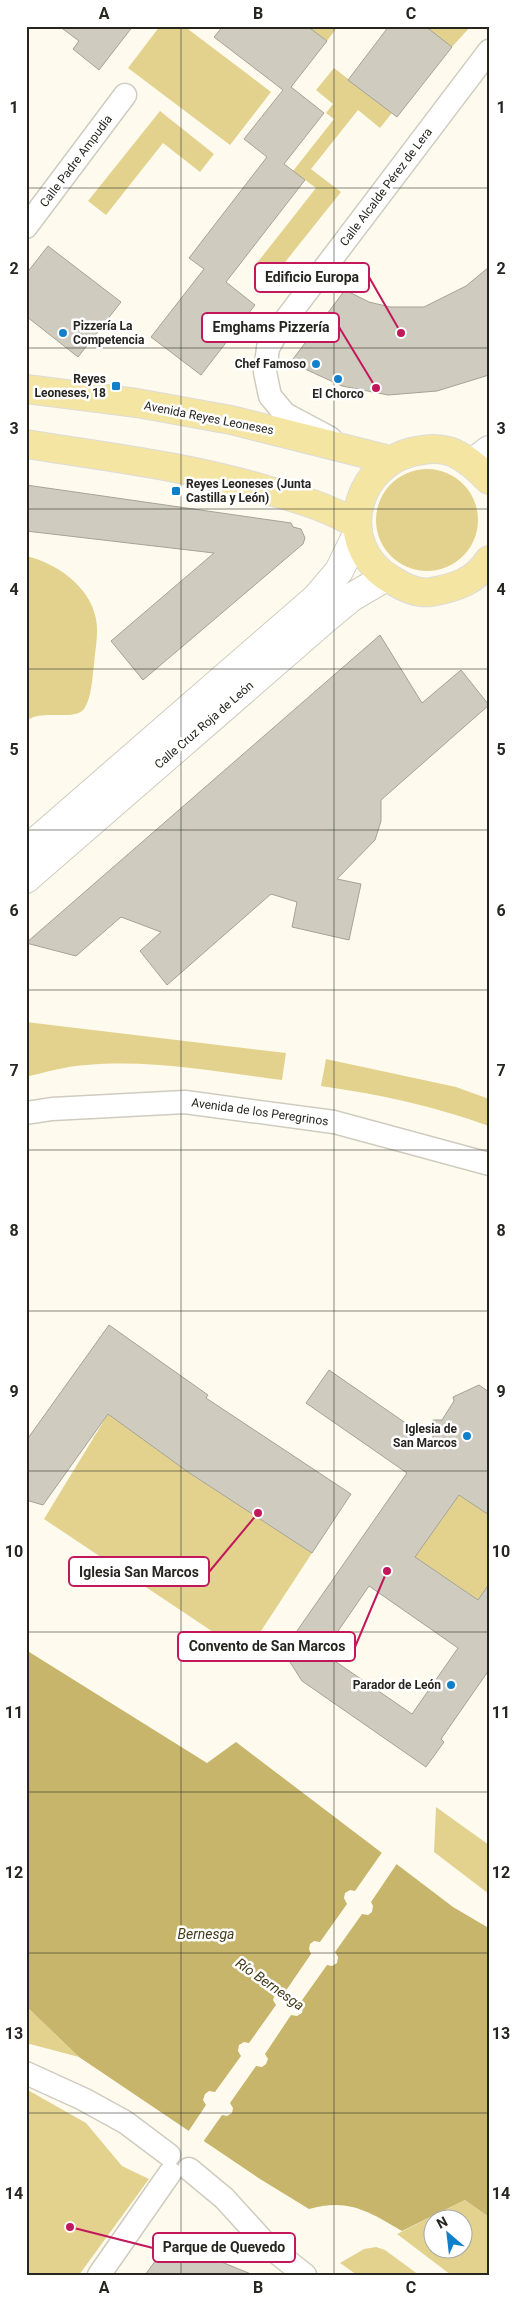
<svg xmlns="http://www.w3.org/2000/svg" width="515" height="2301" viewBox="0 0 515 2301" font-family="Roboto,sans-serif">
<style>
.green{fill:#e3d28e;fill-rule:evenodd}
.water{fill:#c7b56b}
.pier{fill:#fefbee}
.building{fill:#cfccbf;stroke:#a5a296;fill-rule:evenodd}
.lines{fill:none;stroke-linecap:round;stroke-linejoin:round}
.street-casing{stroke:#cfccbf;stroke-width:25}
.secondary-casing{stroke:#cfccbf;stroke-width:30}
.primary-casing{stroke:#dcdcdb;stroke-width:30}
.street{stroke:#fff;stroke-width:22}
.secondary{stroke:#fff;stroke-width:28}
.primary{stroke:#f5e5a3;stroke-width:28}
.grid{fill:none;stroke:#262520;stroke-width:1;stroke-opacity:0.55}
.poi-dot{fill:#1180ca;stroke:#fff;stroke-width:2}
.labels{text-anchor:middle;stroke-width:5;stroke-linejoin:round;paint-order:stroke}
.street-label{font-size:12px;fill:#262520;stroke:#fff}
.poi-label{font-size:12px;font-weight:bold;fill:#262520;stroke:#fff;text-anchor:end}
.water-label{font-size:14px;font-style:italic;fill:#433b1a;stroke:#fff}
.leader{fill:none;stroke:#c2185b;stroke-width:2}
.callout-dot{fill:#c2185b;stroke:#fff;stroke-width:2}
.callout{fill:#fff;stroke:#c2185b;stroke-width:2}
.callout-label{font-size:14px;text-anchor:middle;font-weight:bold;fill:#262520}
.neatline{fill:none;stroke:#262520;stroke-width:2}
.grid-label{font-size:16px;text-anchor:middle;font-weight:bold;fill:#262520}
</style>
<rect width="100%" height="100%" fill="#fefbee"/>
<!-- green -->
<path class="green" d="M160,26H184L271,92L230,145L128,68Z
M307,26H338L327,41Z
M425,26H471L452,47Z
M334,68L392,113L380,128L358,110L311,169L341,192L274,276L257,263L316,188L293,171L334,119L326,113L333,104L316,90Z
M160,111L214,154L200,172L163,143L106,215L88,201Z
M376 520a51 51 0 1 1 102 0a51 51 0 1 1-102 0Z
M26,556C56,563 90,586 96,619C99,634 95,649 94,665C92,678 92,697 84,709C73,722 43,708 26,721Z
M26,1022L286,1053L282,1080C218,1072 151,1059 87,1065C67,1066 46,1072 26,1077Z
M326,1059L456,1087L489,1099V1126C430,1105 382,1095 321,1086Z
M108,1414L188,1472L312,1553L246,1654L44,1519Z
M459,1495L489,1515V1584L478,1600L415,1557Z
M436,1807L489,1845V1894L434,1852Z
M26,2006L79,2057L26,2043Z
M26,2089L86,2123L122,2166L149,2179L79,2275H26Z
M465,2200L489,2217V2275H451L397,2234ZM432,2218H462V2248H432Z
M376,2247L385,2250L419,2275H357L340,2263L364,2249Z"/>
<!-- water -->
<path class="water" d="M26,1650L207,1763L236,1742L453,1907L487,1927L489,2217L465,2200L402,2231C369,2212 349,2198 309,2209L260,2179L79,2057L26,2006Z"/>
<!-- pier -->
<path class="pier" d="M383,1851L398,1862L371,1902L373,1906L372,1912L368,1915L362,1914L335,1952L338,1957L337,1963L332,1966L327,1965L300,2003L303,2007L302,2013L297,2016L291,2015L265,2054L268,2059L266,2064L262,2067L256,2066L230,2103L233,2108L232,2113L227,2116L222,2115L203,2142L205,2145L185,2131L188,2132L206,2105L203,2100L205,2094L209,2091L215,2092L241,2056L238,2051L239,2045L244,2042L249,2043L276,2005L273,2000L275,1994L279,1991L285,1992L311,1954L309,1949L310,1944L314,1941L320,1942L347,1904L344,1898L345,1893L350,1890L355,1891Z"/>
<!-- building -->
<path class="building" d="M59,26H133L99,70L73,49L79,41Z
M223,26H307L327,41L291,87L324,113L284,164L305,180L226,282L255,305L201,375L151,337L204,269L189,258L267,157L244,139L283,90L214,37Z
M389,26H425L452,47L397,117L348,80Z
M48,246L121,302L78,357L26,316V274Z
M489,267V375L437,391L388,395L342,386L305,369L293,359L345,290L369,302L390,307H424L466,286Z
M26,485L291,523L293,527L301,529L305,538L303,544L143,680L111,641L214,553L26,531Z
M380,635L422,703L461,670L489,705L381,800V821L375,840L337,879L361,884L349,940L292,927L297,902L271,894L167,985L140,951L161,932L121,917L76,956L26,943Z
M109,1325L208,1395L206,1398L351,1494L312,1553L188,1472L108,1414L43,1505L26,1500V1441Z
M329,1370L433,1442V1420H442L454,1401L453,1397L479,1385L489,1392V1515L459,1495L415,1557L478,1600L489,1584V1670L441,1739L444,1742L426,1767L302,1681L283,1651L407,1473L306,1403ZM369,1586L458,1648L412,1714L323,1653Z
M170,2241L251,2274V2275H145Z"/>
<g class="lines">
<!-- street casing -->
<g class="street-casing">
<path id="street" d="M26,227L125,95
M330,438L285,414L270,396L265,372L268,348L280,327L489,51
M26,1113L52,1109L185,1102L334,1122L489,1164
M26,2073L83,2099L125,2122L169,2155
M189,2169L224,2198L267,2245L305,2275
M99,2275L170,2173"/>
</g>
<!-- secondary casing -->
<g class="secondary-casing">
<path id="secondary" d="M472,463L489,450
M26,850L316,598L339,571L358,532
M26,879L330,615L352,597L386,577"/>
</g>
<!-- primary casing -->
<g class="primary-casing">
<path id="primary" d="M26,389L137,403L231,420L390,460
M26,444C108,457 191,467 270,491C300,499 329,508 356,524
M489,480C479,470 469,460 456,454C447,449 433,448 423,450C356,457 331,545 392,580C403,587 418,594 431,592C455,588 476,581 489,560"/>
</g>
<!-- street -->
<use href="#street" class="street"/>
<!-- secondary -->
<use href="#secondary" class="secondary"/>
<!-- primary -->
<use href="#primary" class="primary"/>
</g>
<!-- grid -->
<path class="grid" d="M181,26V2275M334,26V2275M26,188H489M26,348H489M26,509H489M26,669H489M26,830H489M26,990H489M26,1150H489M26,1311H489M26,1471H489M26,1632H489M26,1792H489M26,1953H489M26,2113H489"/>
<!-- markers -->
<g class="poi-dot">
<circle cx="63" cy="333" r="5"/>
<circle cx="316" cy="364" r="5"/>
<circle cx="338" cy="379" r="5"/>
<rect x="111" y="381" width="10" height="10" rx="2.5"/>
<rect x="171" y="486" width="10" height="10" rx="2.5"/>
<circle cx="467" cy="1436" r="5"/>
<circle cx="451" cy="1685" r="5"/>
</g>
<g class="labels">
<!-- street labels -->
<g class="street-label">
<text transform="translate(76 161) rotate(-53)" y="4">Calle Padre Ampudia</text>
<text transform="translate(386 187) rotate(-53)" y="4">Calle Alcalde Pérez de Lera</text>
<text transform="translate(209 418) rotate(11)" y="4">Avenida Reyes Leoneses</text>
<text transform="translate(204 725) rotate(-41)" y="4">Calle Cruz Roja de León</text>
<text transform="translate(260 1112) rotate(8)" y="4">Avenida de los Peregrinos</text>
</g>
<!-- poi labels -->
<g class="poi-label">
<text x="73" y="330" text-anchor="start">Pizzería La<tspan x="73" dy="14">Competencia</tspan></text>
<text x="306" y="368">Chef Famoso</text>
<text x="106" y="383">Reyes<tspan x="106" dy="14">Leoneses, 18</tspan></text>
<text x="338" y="398" text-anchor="middle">El Chorco</text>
<text x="186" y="488" text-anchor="start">Reyes Leoneses (Junta<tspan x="186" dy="14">Castilla y León)</tspan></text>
<text x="457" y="1433">Iglesia de<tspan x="457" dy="14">San Marcos</tspan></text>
<text x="441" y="1689">Parador de León</text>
</g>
<!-- water labels -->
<g class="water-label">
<text x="206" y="1939">Bernesga</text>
<text transform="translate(270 1984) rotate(35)" y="5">Río Bernesga</text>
</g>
</g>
<!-- callouts -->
<path class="leader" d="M401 333L369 277M376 388L339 327M258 1513L209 1572M387 1571L355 1647M70 2227L153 2248"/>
<g class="callout-dot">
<circle cx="401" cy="333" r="5"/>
<circle cx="376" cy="388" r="5"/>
<circle cx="258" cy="1513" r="5"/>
<circle cx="387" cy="1571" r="5"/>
<circle cx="70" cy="2227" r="5"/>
</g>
<g class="callout">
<rect x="255" y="263" width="114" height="29" rx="5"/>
<rect x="202" y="313" width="137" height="29" rx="5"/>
<rect x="69" y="1557" width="140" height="29" rx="5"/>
<rect x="178" y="1632" width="177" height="29" rx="5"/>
<rect x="153" y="2233" width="142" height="29" rx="5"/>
</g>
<g class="callout-label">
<text x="312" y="282">Edificio Europa</text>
<text x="271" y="332">Emghams Pizzería</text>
<text x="139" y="1577">Iglesia San Marcos</text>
<text x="267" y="1651">Convento de San Marcos</text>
<text x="224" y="2252">Parque de Quevedo</text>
</g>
<!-- border -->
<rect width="515" height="2301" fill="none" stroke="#ffffff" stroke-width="55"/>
<!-- north arrow -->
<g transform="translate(448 2234) rotate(332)"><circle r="24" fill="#ffffff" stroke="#a8a8a6"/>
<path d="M0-4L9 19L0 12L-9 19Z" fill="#1180ca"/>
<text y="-8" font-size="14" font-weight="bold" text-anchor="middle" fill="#262520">N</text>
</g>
<rect x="28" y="28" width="460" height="2246" class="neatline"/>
<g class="grid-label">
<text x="104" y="19">A</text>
<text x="258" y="19">B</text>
<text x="411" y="19">C</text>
<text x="14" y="113">1</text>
<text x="501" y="113">1</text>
<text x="14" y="274">2</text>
<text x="501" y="274">2</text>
<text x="14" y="434">3</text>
<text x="501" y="434">3</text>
<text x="14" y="595">4</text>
<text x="501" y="595">4</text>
<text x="14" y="755">5</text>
<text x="501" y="755">5</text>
<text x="14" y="916">6</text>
<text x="501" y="916">6</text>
<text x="14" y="1076">7</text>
<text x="501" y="1076">7</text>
<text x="14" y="1236">8</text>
<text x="501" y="1236">8</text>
<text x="14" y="1397">9</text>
<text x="501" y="1397">9</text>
<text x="14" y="1557">10</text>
<text x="501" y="1557">10</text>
<text x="14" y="1718">11</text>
<text x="501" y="1718">11</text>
<text x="14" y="1878">12</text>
<text x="501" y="1878">12</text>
<text x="14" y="2039">13</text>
<text x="501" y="2039">13</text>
<text x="14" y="2199">14</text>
<text x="501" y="2199">14</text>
<text x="104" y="2293">A</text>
<text x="258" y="2293">B</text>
<text x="411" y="2293">C</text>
</g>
</svg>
